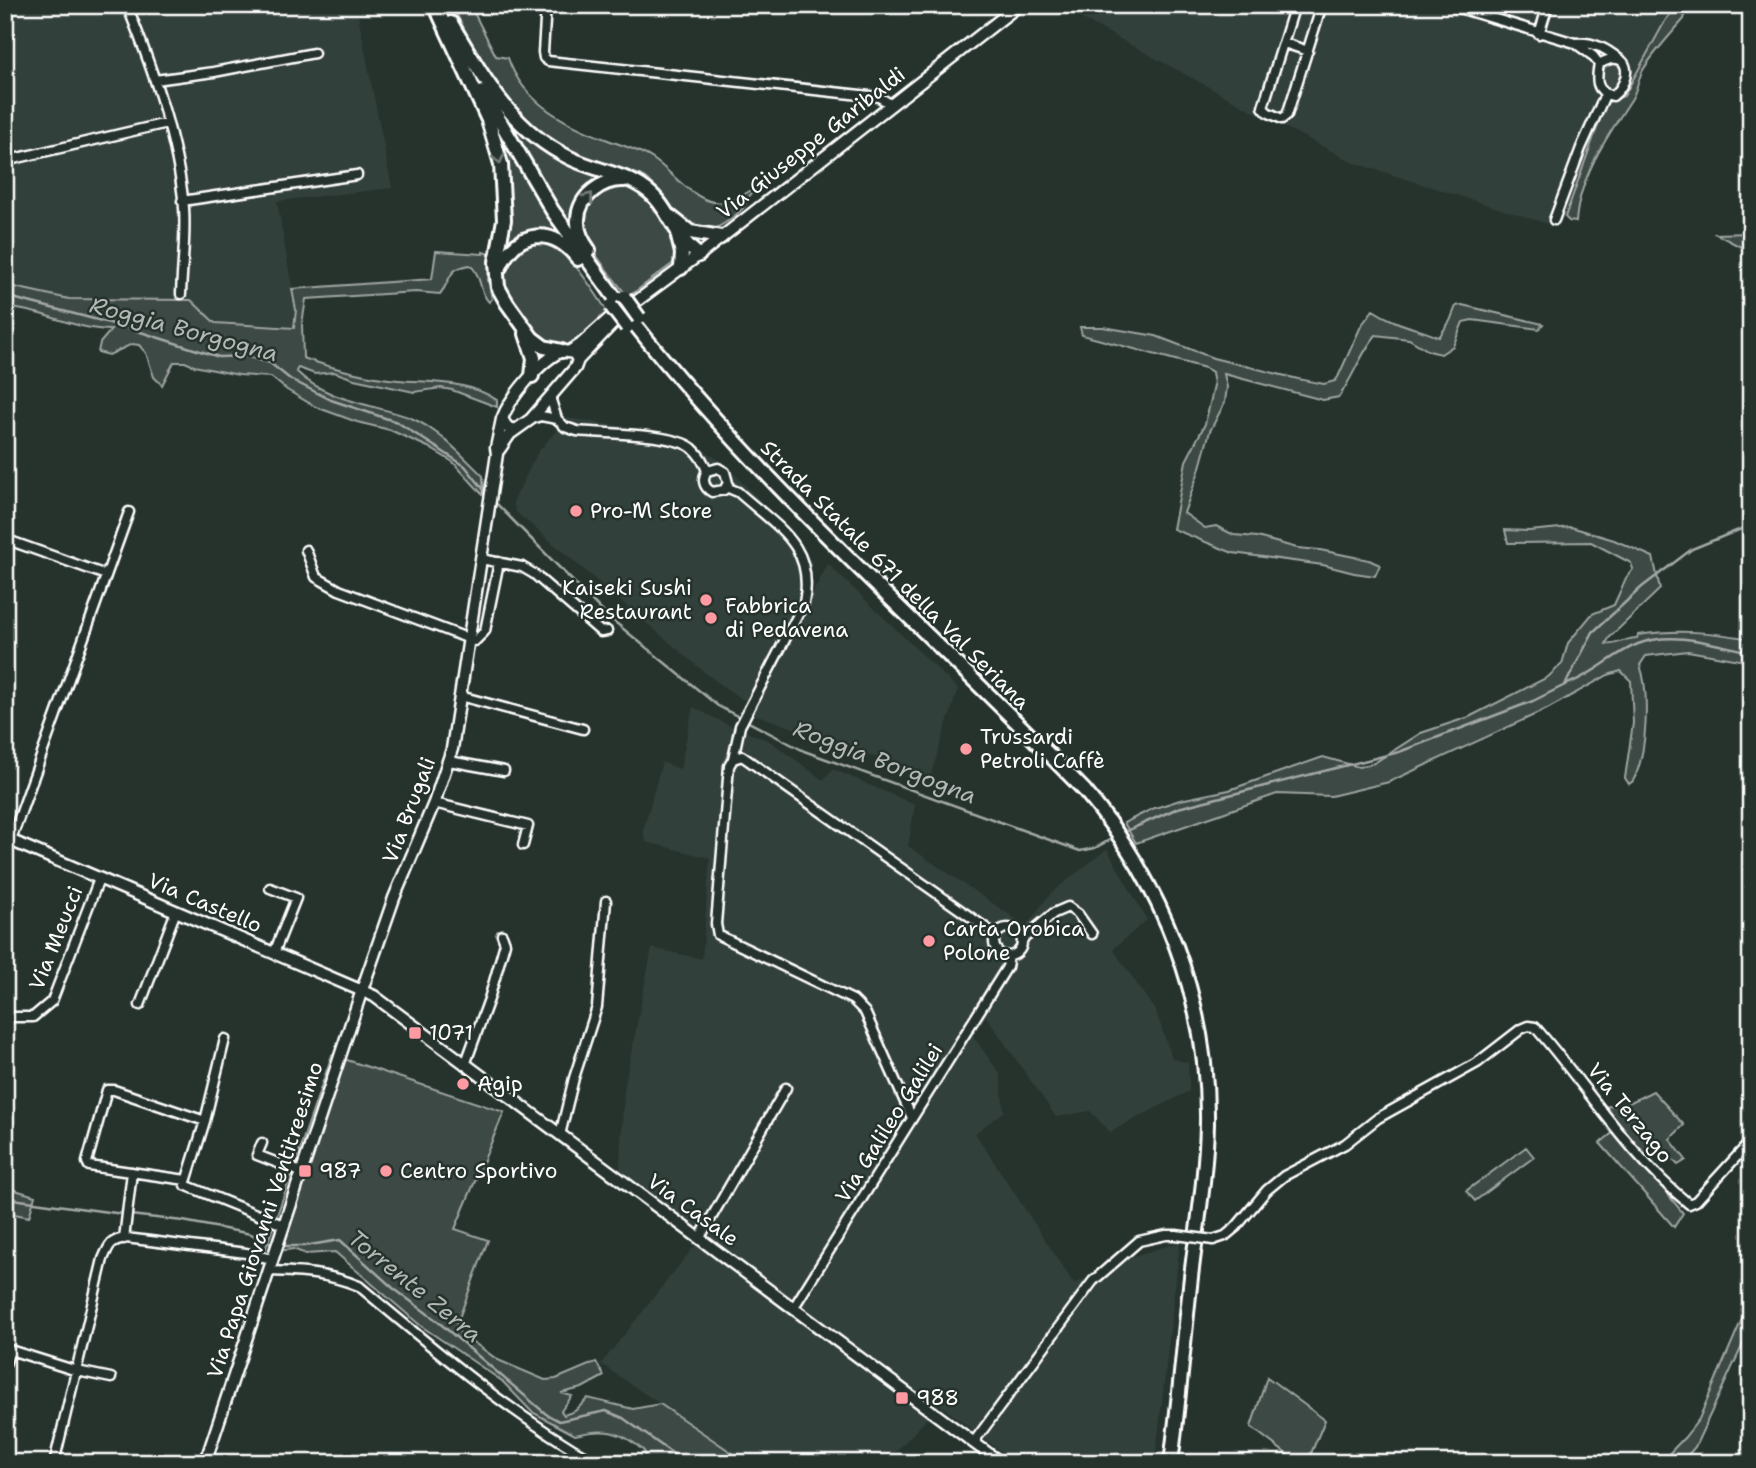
<svg xmlns="http://www.w3.org/2000/svg" width="1756" height="1468" viewBox="0 0 1756 1468" font-family="'Shantell Sans',sans-serif">
<style>
.built{fill:#333f3a}
.green{fill:#3e4944;stroke:#9ea4a2;stroke-width:2}
.lines{fill:none;stroke-linecap:round;stroke-linejoin:round}
.stream{stroke:#a4a9a7;stroke-width:2.5}
.minor-casing{stroke:#fff;stroke-width:13}
.tertiary-casing{stroke:#fff;stroke-width:15}
.trunk-casing{stroke:#fff;stroke-width:18}
.minor{stroke:#26332d;stroke-width:8}
.tertiary{stroke:#26332d;stroke-width:10}
.trunk{stroke:#26332d;stroke-width:12}
.minor-bridge-casing{stroke:#fff;stroke-width:13;stroke-linecap:butt}
.trunk-bridge-casing{stroke:#fff;stroke-width:18;stroke-linecap:butt}
.minor-bridge{stroke:#26332d;stroke-width:8}
.trunk-bridge{stroke:#26332d;stroke-width:12}
.oneway{stroke:#727a76}
.poi-dot{fill:#ff9aa2;stroke:#26332d;stroke-width:2.5}
.labels{text-anchor:middle;stroke-width:5;stroke-linejoin:round;paint-order:stroke}
.street-label{font-size:21px;fill:#fff;stroke:#26332d}
.poi-label{font-size:21px;fill:#fff;stroke:#26332d;text-anchor:start}
.water-label{font-size:23px;font-style:italic;fill:#b3b8b6;stroke:#26332d}
</style>
<rect width="100%" height="100%" fill="#26332d"/>
<filter id="ink" filterUnits="userSpaceOnUse"><feTurbulence type="fractalNoise" baseFrequency=".0143" numOctaves="2"/><feDisplacementMap in="SourceGraphic" scale="14" xChannelSelector="R" yChannelSelector="G"/><feConvolveMatrix kernelMatrix="1 2 1 2 8 2 1 2 1" color-interpolation-filters="sRGB"/></filter>
<g filter="url(#ink)">
<!-- built -->
<path class="built" d="M5,5H403L358,15L392,188L277,201L296,310L294,329L215,323L191,300L69,299L5,285Z
M1057,5H1677L1665,21L1624,96L1558,227L1355,163L1255,112Z
M567,418L684,436L724,464L801,542L812,563V594L828,564L958,689L930,777L754,714L758,706L740,698L709,676L516,512L513,502L538,452Z
M693,707L728,725L770,741L823,780L833,769L915,805L908,846L1026,926L1051,893L1107,849L1147,920L1113,949L1156,1012L1172,1058L1188,1063L1189,1091L1110,1132L1090,1111L1056,1117L986,1016L973,1036L1000,1074L1004,1112L975,1133L1074,1284L1131,1257L1180,1242L1155,1463H1016L940,1405L885,1463H789L782,1456L776,1463H747L601,1364L696,1244L619,1184L624,1089L652,948L702,959L710,858L646,842L643,831L662,762L680,769Z"/>
<!-- green -->
<path class="green" d="M452,5H470L496,56L508,58C523,103 567,125 608,140C623,146 640,150 653,159C671,171 691,198 714,202C732,205 748,192 762,183L763,185C759,188 754,191 751,194C747,198 746,204 743,208C736,216 718,230 707,230C674,231 668,193 645,178C628,167 606,170 589,161C510,123 490,80 452,5Z
M1676,7L1687,9L1684,19C1670,35 1654,52 1643,70C1638,79 1637,91 1631,100C1607,137 1579,177 1576,222L1569,221L1565,217L1606,103L1624,96L1665,21Z
M1606,63H1617C1625,71 1621,79 1616,88L1609,92L1604,89L1600,78Z
M503,116L604,178C580,188 576,204 572,228Z
M496,130L539,203L561,234C540,230 521,231 506,247L508,219Z
M620,185C643,190 662,211 673,233C676,239 677,248 678,255L672,264L628,297C601,261 545,206 620,185Z
M1751,233V249L1739,246L1716,234Z
M529,242C568,241 590,287 610,315C598,323 579,342 566,347C543,355 500,294 502,275C504,260 518,249 529,242Z
M436,251L483,254V252L489,254L488,280L492,299L489,302C479,293 482,275 470,265C446,269 453,278 440,294L416,292L306,299L302,324L303,358C332,368 367,377 398,380C432,383 467,380 497,400V407L452,390L441,388L414,392L354,379L334,372L315,374L298,368L296,371C326,401 373,404 411,418C438,429 462,455 483,476L484,496L453,462L428,447L390,430L357,422L316,407L287,390L271,377L239,375L194,366L185,362H174L162,385L154,377L146,353L139,345L132,344L109,355L98,352L100,343L111,330C74,330 42,309 5,308V285L69,299L191,300L215,323L294,328L296,310L292,289L432,279Z
M1462,305L1543,324L1539,329L1472,320L1463,322L1453,346L1441,354L1429,351L1409,339L1376,335C1361,353 1353,377 1339,397L1323,400L1224,374L1227,387L1225,402L1210,431L1199,471L1184,513L1205,528L1216,526L1234,535L1257,537L1297,548L1320,550L1369,560L1380,565L1375,576L1354,573L1323,565L1233,553L1173,529L1186,461L1205,424L1211,399L1214,385L1212,372L1205,368L1082,335L1080,327H1103L1156,336L1213,358L1298,379L1324,384L1335,381L1338,377L1361,326L1373,310C1394,324 1416,328 1439,337L1450,321L1456,306Z
M1571,527L1614,540L1653,557L1660,589L1609,638L1606,644C1615,646 1626,638 1637,638L1638,635C1680,629 1710,632 1751,639V662L1688,651L1646,656L1640,665C1650,693 1647,755 1633,781L1629,784L1625,778L1633,723L1631,681L1621,671L1608,675L1547,709L1389,782L1331,796L1277,794L1136,843L1124,823L1152,809L1180,800L1229,790L1323,757L1359,767L1374,763L1421,733L1469,717L1548,677L1562,664L1568,643L1592,614L1614,605L1626,578L1633,569L1631,563L1591,542L1508,543L1505,530L1529,531Z
M332,1055L504,1112L455,1229L488,1240L455,1329L498,1360L545,1380L556,1379L596,1362L604,1376L582,1388L561,1393L572,1396L561,1411L564,1415L575,1411L588,1398L633,1409L660,1404L747,1463H641L645,1459L644,1451C620,1430 605,1428 575,1435L532,1412L502,1381L421,1326L335,1252L306,1254L293,1249L264,1253Z
M1653,1091L1684,1125L1670,1139L1686,1160L1678,1165L1656,1143L1638,1158L1683,1213L1674,1227L1600,1143L1621,1126L1605,1107L1631,1102Z
M1526,1147L1534,1157L1475,1201L1466,1191Z
M5,1187L35,1196L29,1217L5,1212Z
M1751,1298V1327L1695,1447L1681,1463H1660L1685,1437L1699,1419Z
M1267,1377L1325,1420L1307,1463H1290L1293,1459L1251,1427Z"/>
<g class="lines">
<!-- stream -->
<path class="stream" d="M5,296L125,327L219,357L245,356L270,363L290,379L331,400L397,422L465,466L488,495
M493,500L605,614L718,706L804,751L1080,851L1095,848L1113,838
M1567,684C1594,675 1614,653 1638,644C1674,630 1715,645 1751,652
M1122,833L1178,808L1399,752L1533,701L1565,685L1593,632L1642,587L1692,549L1751,525
M5,1198L123,1214
M130,1215L183,1221L251,1234L273,1245
M280,1246H304L340,1240L393,1288L436,1320L546,1414L559,1421L606,1411L623,1418L686,1463"/>
<!-- minor casing -->
<g class="minor-casing">
<path id="minor" d="M127,5C152,68 178,140 184,208C186,236 182,266 181,294
M546,5L543,52L544,58L548,61L879,97L892,105
M1295,5L1263,107L1267,112L1282,119L1287,115L1322,5
M1449,5L1575,43
M1539,34L1548,5
M1284,43L1308,51
M1599,64C1630,46 1634,79 1613,96C1595,92 1596,79 1599,64L1593,56L1575,43C1591,41 1606,48 1619,59
M155,80L214,72L314,53
M5,161L167,123
M182,201L357,175
M1554,220L1581,148L1605,95
M531,419L541,416L557,419L550,397
M557,419L565,427L577,431C604,434 673,433 692,448C700,455 704,462 707,471C702,479 703,487 712,492L724,490L728,483L725,472L718,468L707,471
M726,487L738,492C777,527 815,545 804,603L740,726L733,759
M5,539L106,575
M306,550L316,577L339,590L475,641L485,631L499,562
M481,559L522,567L534,574L601,632L607,631
M460,696L583,729
M449,761L504,771
M434,803L528,826L523,845
M11,840L129,512
M270,888L296,898L274,953
M994 942a14 14 0 1 1 28 0a14 14 0 1 1-28 0Z
M1022,940L1054,913L1068,907L1078,914L1092,934
M140,1005L176,911
M5,1014L12,1017H33L52,1001L99,879
M225,1039L205,1121L185,1185L283,1225
M465,1065L489,999L505,943L502,935
M912,1118L865,1012L853,1000L718,935L716,924L729,766L733,759L742,756L996,935
M560,1135L574,1078L597,1007L606,901
M262,1143L257,1155L301,1172
M186,1180L89,1166L87,1162L107,1090H114L205,1121
M124,1239L132,1172
M699,1239L786,1088
M1213,1240L1225,1236L1236,1227L1267,1190L1284,1176L1345,1144L1378,1118L1477,1063L1521,1029L1528,1026L1535,1027C1586,1085 1628,1155 1689,1204L1696,1201L1751,1141
M268,1271C302,1272 327,1273 359,1286C435,1350 510,1414 597,1463
M794,1307L1007,967L1009,956
M5,1365L10,1350L77,1371L111,1378
M973,1443L1093,1281L1139,1241L1166,1235H1176
M54,1463L103,1259C109,1245 111,1240 126,1238L246,1253L272,1259"/>
</g>
<!-- tertiary casing -->
<g class="tertiary-casing">
<path id="tertiary" d="M570,351L580,345L609,319L626,309L699,255L1019,5
M578,360L616,320
M499,450L510,434L531,419L575,368L578,360L574,353L562,351C541,360 510,397 502,419L507,427L515,430
M5,838L374,996L1001,1463
M205,1463L362,990L394,898L434,803L452,749L497,454L496,448L502,419"/>
</g>
<!-- trunk casing -->
<g class="trunk-casing">
<path id="trunk" d="M435,5L488,120L501,164L504,220L496,262L498,287L507,303L532,338L544,347L562,351
M451,23C484,78 510,129 570,158C594,170 623,173 645,189C669,205 674,238 699,255
M483,92L552,210L618,302
M671,217L690,232L721,237
M678,237L682,253L681,268
M589,250C583,242 577,230 578,219C579,196 602,179 624,180
M500,267C517,229 554,226 578,259
M633,322C768,493 934,635 1085,791C1163,884 1209,1001 1207,1124C1206,1175 1197,1226 1191,1277C1184,1339 1179,1401 1171,1463
M526,334L534,358L532,376"/>
</g>
<!-- minor -->
<use href="#minor" class="minor"/>
<!-- tertiary -->
<use href="#tertiary" class="tertiary"/>
<!-- trunk -->
<use href="#trunk" class="trunk"/>
<!-- minor-bridge casing -->
<g class="minor-bridge-casing">
<path id="minor-bridge" d="M1176,1235L1213,1240"/>
</g>
<!-- trunk-bridge casing -->
<g class="trunk-bridge-casing">
<path id="trunk-bridge" d="M624,297L639,318
M611,306L627,327"/>
</g>
<!-- minor-bridge -->
<use href="#minor-bridge" class="minor-bridge"/>
<!-- trunk-bridge -->
<use href="#trunk-bridge" class="trunk-bridge"/>
</g>
<!-- one-way arrows -->
<defs><path id="oneway-chevron" d="M-2-3.5L2.5 0L-2 3.5" fill="none" stroke-width="1.6" stroke-linecap="round" stroke-linejoin="round" transform="scale(1.75)"/></defs>
<g class="oneway">
<use href="#oneway-chevron" transform="translate(499 159) rotate(76)"/>
<use href="#oneway-chevron" transform="translate(589 197) rotate(-51)"/>
</g>
</g>
<!-- markers -->
<g class="poi-dot">
<circle cx="576" cy="511" r="7"/>
<circle cx="706" cy="600" r="7"/>
<circle cx="711" cy="618" r="7"/>
<circle cx="966" cy="749" r="7"/>
<circle cx="929" cy="941" r="7"/>
<rect x="408" y="1026" width="14" height="14" rx="3.5"/>
<circle cx="463" cy="1084" r="7"/>
<rect x="298" y="1164" width="14" height="14" rx="3.5"/>
<circle cx="386" cy="1171" r="7"/>
<rect x="895" y="1391" width="14" height="14" rx="3.5"/>
</g>
<g class="labels">
<!-- street labels -->
<g class="street-label">
<text transform="translate(811 143) rotate(-38)" y="7">Via Giuseppe Garibaldi</text>
<text transform="translate(895 575) rotate(45)" y="7">Strada Statale 671 della Val Seriana</text>
<text transform="translate(409 810) rotate(-69)" y="7">Via Brugali</text>
<text transform="translate(205 903) rotate(23)" y="7">Via Castello</text>
<text transform="translate(56 938) rotate(-68)" y="7">Via Meucci</text>
<text transform="translate(1630 1113) rotate(51)" y="7">Via Terzago</text>
<text transform="translate(889 1123) rotate(-58)" y="7">Via Galileo Galilei</text>
<text transform="translate(693 1210) rotate(36)" y="7">Via Casale</text>
<text transform="translate(265 1220) rotate(-72)" y="7">Via Papa Giovanni Ventitreesimo</text>
</g>
<!-- poi labels -->
<g class="poi-label">
<text x="590" y="518">Pro-M Store</text>
<text x="692" y="595" text-anchor="end">Kaiseki Sushi<tspan x="692" dy="24">Restaurant</tspan></text>
<text x="725" y="613">Fabbrica<tspan x="725" dy="24">di Pedavena</tspan></text>
<text x="980" y="744">Trussardi<tspan x="980" dy="24">Petroli Caffè</tspan></text>
<text x="943" y="936">Carta Orobica<tspan x="943" dy="24">Polone</tspan></text>
<text x="429" y="1040">1071</text>
<text x="477" y="1091">Agip</text>
<text x="319" y="1178">987</text>
<text x="400" y="1178">Centro Sportivo</text>
<text x="916" y="1405">988</text>
</g>
<!-- water labels -->
<g class="water-label">
<text transform="translate(184 329) rotate(15)" y="8">Roggia Borgogna</text>
<text transform="translate(885 762) rotate(21)" y="8">Roggia Borgogna</text>
<text transform="translate(415 1286) rotate(39)" y="8">Torrente Zerra</text>
</g>
</g>
<!-- margin -->
<rect width="1756" height="1468" fill="none" stroke="#26332d" stroke-width="28"/>
<rect x="14" y="14" width="1728" height="1440" fill="none" stroke="#fff" stroke-width="2.5" filter="url(#ink)"/>
</svg>
